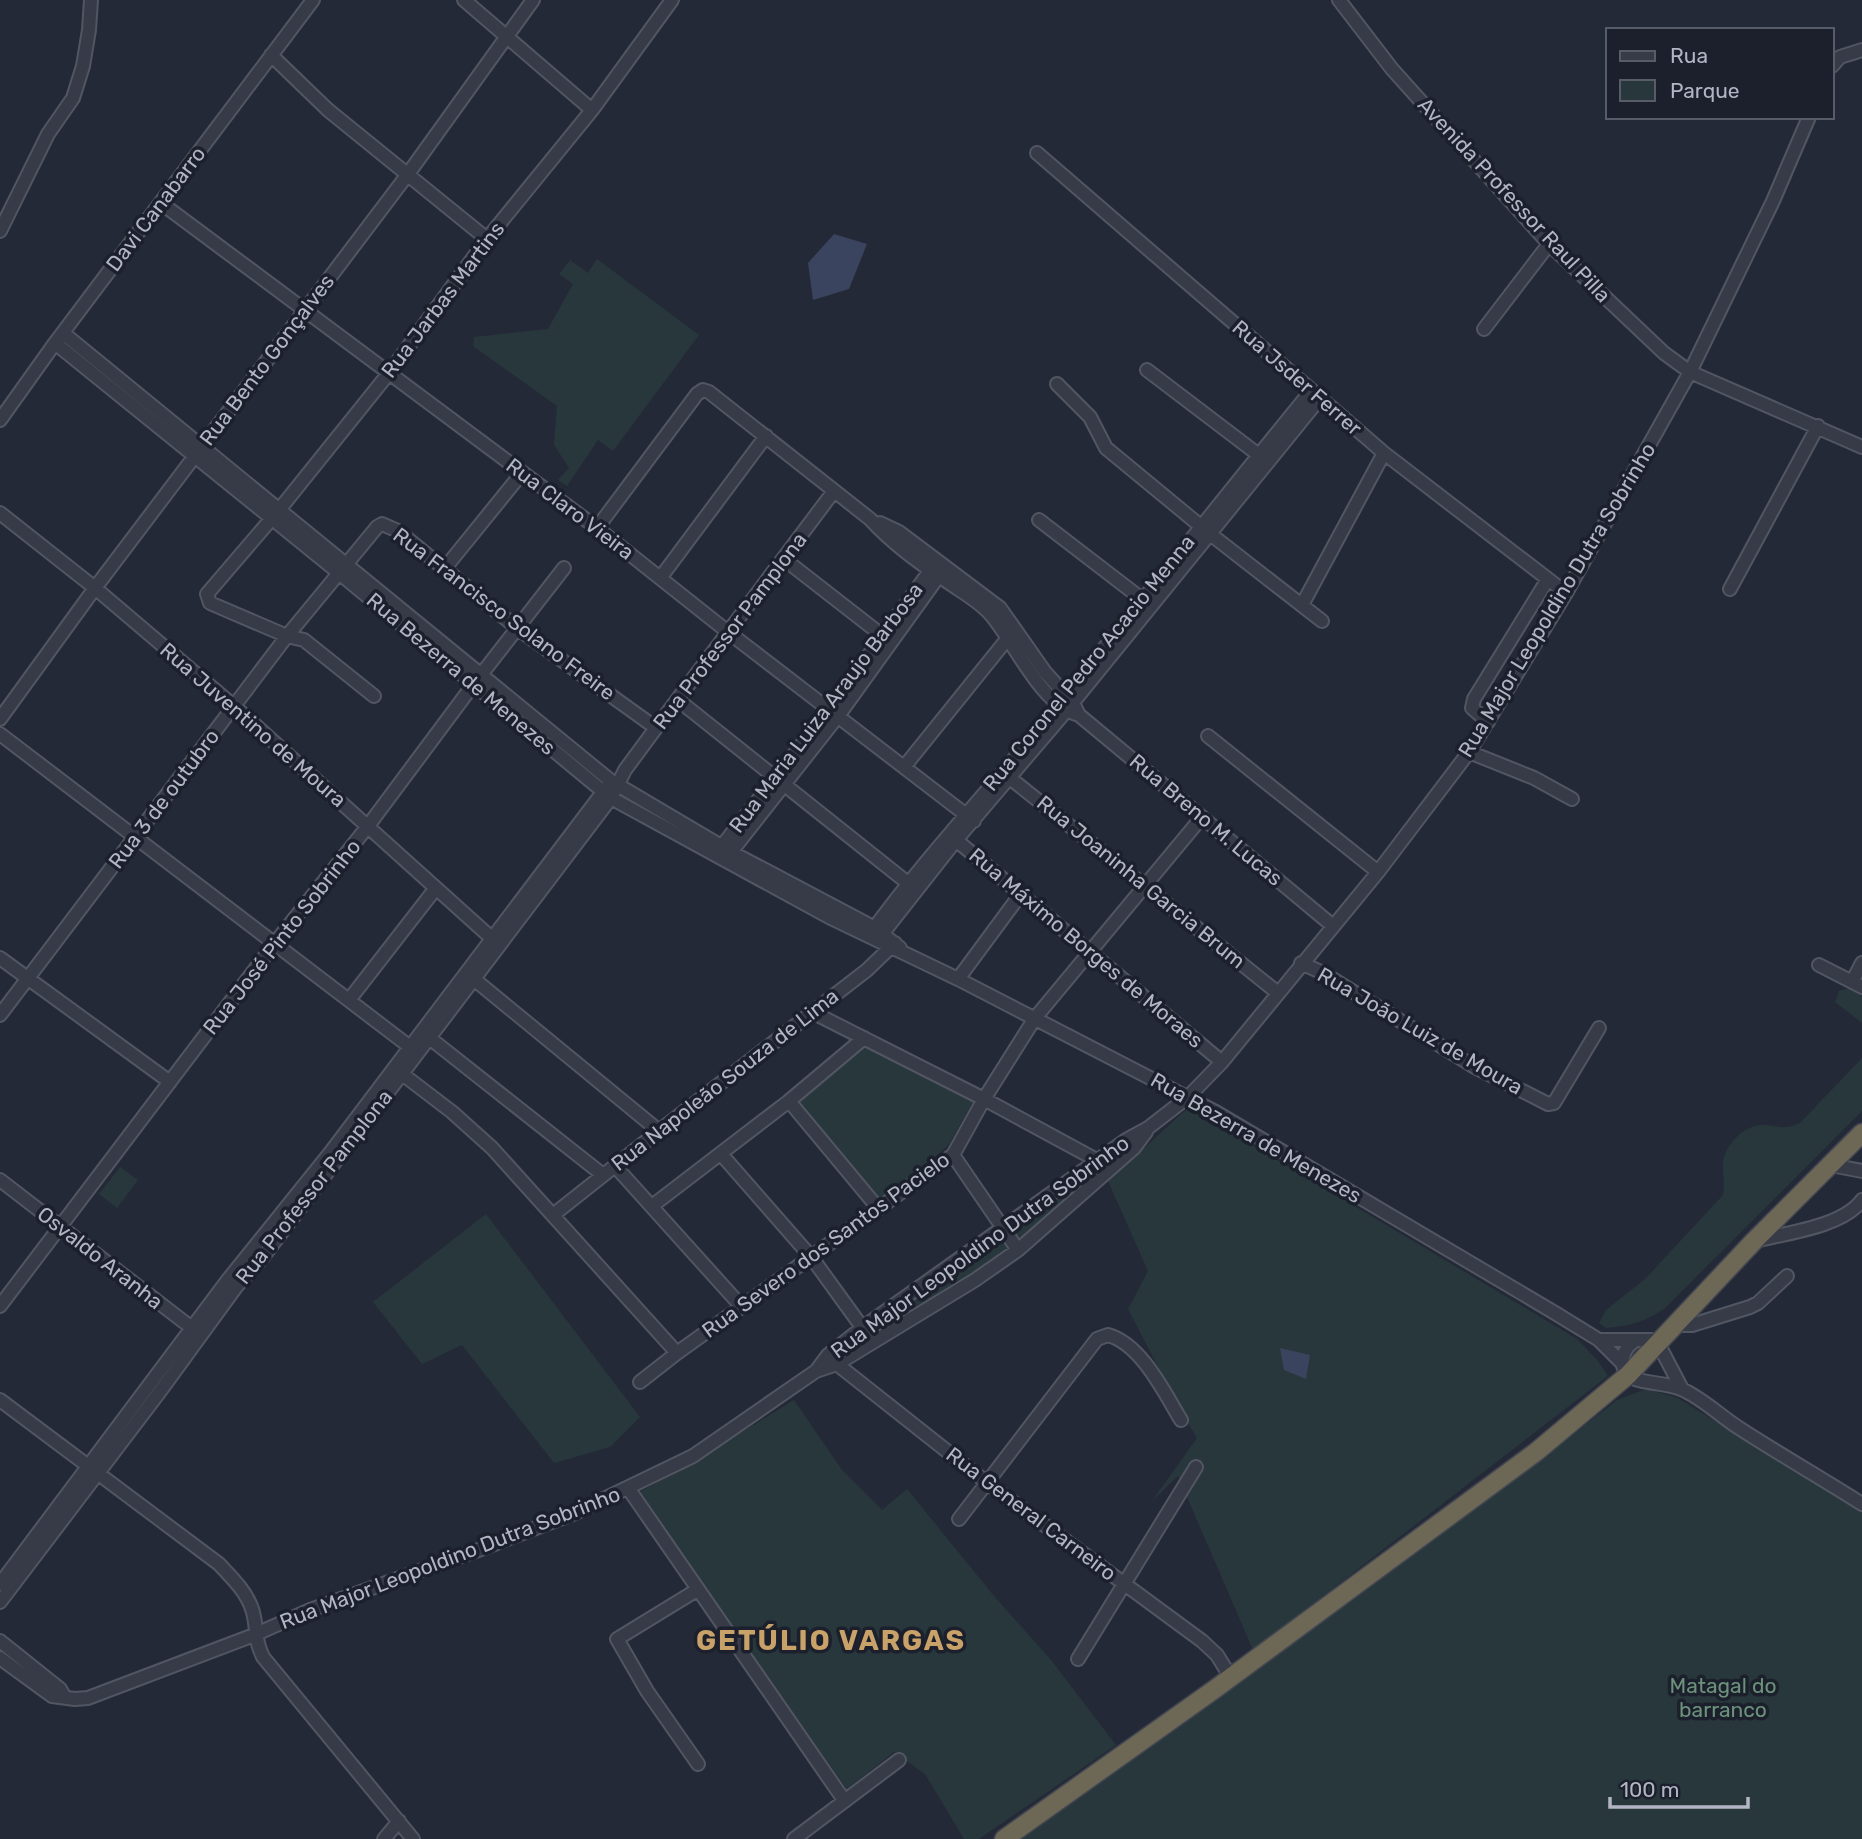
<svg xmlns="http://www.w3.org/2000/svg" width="1862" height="1839" viewBox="0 0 1862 1839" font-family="Rubik,sans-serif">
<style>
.green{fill:#28373b}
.water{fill:#3a445e}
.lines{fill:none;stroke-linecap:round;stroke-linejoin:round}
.minor-casing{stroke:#525662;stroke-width:16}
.highway-casing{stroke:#424652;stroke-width:21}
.minor{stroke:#373b48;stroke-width:12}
.highway{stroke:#6d6755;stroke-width:18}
.labels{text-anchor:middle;stroke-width:7;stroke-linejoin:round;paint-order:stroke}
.street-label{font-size:21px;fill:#b2b6c4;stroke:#1c202c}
.park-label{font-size:21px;fill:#6c927b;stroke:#1c202c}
.district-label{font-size:28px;font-weight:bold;letter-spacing:2px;fill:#c8a269;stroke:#1c202c}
</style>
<rect width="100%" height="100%" fill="#242937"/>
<!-- green -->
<path class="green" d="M597,259L699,335L613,451L598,440L567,486L558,480L569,468L554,445L557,406L473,346L474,337L548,329L573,284L559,274L570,260L588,273Z
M1849,988L1862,996V1023L1835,1002L1839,991Z
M868,1046L973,1102L949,1144L931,1162L878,1199L796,1101Z
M1862,1058V1111L1664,1309C1643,1322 1630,1326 1606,1328L1599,1323L1606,1310L1645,1279L1723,1195C1725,1184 1723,1178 1723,1167C1722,1148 1742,1126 1761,1125C1778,1125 1783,1131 1800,1123Z
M1189,1107L1577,1339L1598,1361L1608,1376L1253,1650L1178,1476L1152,1501L1197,1438L1182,1413L1128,1309L1148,1271L1108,1181Z
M120,1167L138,1180L117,1208L99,1194Z
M1096,1168L1097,1171L1029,1236L1023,1238L1017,1236L1013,1231L1017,1225Z
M486,1214L640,1417L610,1447L554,1463L462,1345L422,1364L373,1302Z
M996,1238L1005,1239L1008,1247L1006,1252L947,1290L876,1332H872L871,1328Z
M1646,1389L1678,1398L1862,1512V1839H1013L1539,1461L1617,1400Z
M794,1400L842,1470L882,1510L907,1489L994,1596L1051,1660L1116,1745L979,1839H964L925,1774L894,1752L847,1789L636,1494L694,1462Z"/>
<!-- water -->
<path class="water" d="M834,234L867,244L849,289L813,300L808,263Z
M1280,1348L1310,1355L1306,1379L1284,1370Z"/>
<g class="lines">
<!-- minor casing -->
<g class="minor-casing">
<path id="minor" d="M464,0L592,110
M1339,0L1392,69L1549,244L1664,353L1690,372L1862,447
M271,55L328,110L487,239
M1832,66L1840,57L1862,50
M1037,153L1384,453L1566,593
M161,203L597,528L728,632L974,821
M0,231L48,134L73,98L83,66L89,30L91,0
M1484,329L1549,244
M63,333L611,781L731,852L875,928L900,948
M55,343L338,572L611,798L829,917L958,979L1214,1111L1555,1313L1599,1340L1623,1364
M1147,370L1264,459
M1057,384L1090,417L1106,448L1209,533L1322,621
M0,420L55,343L313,0
M0,513L95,588L235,707L497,943
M1039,520L1147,603
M880,523L899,532L1000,608L1045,672L1073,703L1079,715L1333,926
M597,528L697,394L703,390L709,392L870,519C891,542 919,563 945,580C960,591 980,601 992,616C1016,645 1041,705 1079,715
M784,559L888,640
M445,568L522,473
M661,577L766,436
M1730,589L1818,426
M1302,605L1384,453
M374,696L304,640L287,636L210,603L207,594L279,510L389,373L487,239L592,110L672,0
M678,700L914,888
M0,719L95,588L408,174L533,0
M1488,722L1472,708L1474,699L1548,579
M0,734L414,1050
M1208,736L1378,872
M1469,752L1534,778L1572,799
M904,767L1012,633
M1005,774L1278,993
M950,835L1222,1062
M718,851L829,710L935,564
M727,857L838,716L943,570
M870,934C928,854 997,782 1059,705C1143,600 1226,495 1311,391
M879,938L956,840L1066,711L1320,398
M0,958L170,1082
M1301,963L1323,973L1473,1066L1548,1104L1554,1103L1599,1028
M1819,965L1862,987
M469,975L659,1131
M958,979L1020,895
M1852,982L1862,963
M349,1000L436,888
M812,1012L984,1099L1104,1164
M0,1015L287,636L377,527L382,524L398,531L517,628L656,728
M422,1032L603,1175
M397,1070L452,1112L492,1148L677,1353
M789,1101L878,1208
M721,1154L812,1258L867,1334
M953,1155L1018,1250
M1831,1165L1862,1171
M615,1166L742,1307
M0,1180L197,1332
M652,1206L789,1101L864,1038
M553,1215L659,1131L867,970L895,943
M1754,1241C1786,1233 1842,1227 1862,1200
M0,1306L275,943L368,826L473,685L564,568
M1676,1325H1692L1750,1307L1758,1303L1787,1276
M1599,1340H1652L1661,1349L1682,1389
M1636,1340C1623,1348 1617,1364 1629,1376C1638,1383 1668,1383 1681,1389C1701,1397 1720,1416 1739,1428C1779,1454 1821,1478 1862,1504
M833,1361L986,1482L1202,1641L1217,1655L1230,1676
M816,1371L828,1355L862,1328L1126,1140L1148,1128L1188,1097L1222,1062L1378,872L1469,752L1566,593L1690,372L1773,201L1809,117
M640,1382L677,1353L953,1155L984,1099L1035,1018L1202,817
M0,1400L219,1564C231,1577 246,1591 252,1609C258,1626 253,1637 263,1657L413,1839
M628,1488L844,1800
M959,1519L1097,1339L1108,1335C1141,1344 1164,1392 1181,1420
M0,1584L227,1281L330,1153L606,788
M697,1590L617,1639L647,1691L698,1764
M0,1602L161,1390L236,1287L263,1257L611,798L625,770L656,728L834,491
M0,1641L60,1689L64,1696
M0,1658L52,1696L75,1699L88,1698L254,1635L310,1610L484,1548L575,1513L693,1456L816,1371L837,1364L975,1280L1018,1250L1134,1148L1146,1132
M1078,1659L1196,1467
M384,1839L399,1821
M794,1839L899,1760"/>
</g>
<!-- highway casing -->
<g class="highway-casing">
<path id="highway" d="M1004,1839L1215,1689L1536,1452L1628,1375L1754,1241L1862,1133"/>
</g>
<!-- minor -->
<use href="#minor" class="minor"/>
<!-- highway -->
<use href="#highway" class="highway"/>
</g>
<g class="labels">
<!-- street labels -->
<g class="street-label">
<text transform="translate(1514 200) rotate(47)" y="7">Avenida Professor Raul Pilla</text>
<text transform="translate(156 209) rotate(-53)" y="7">Davi Canabarro</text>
<text transform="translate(443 300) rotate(-53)" y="7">Rua Jarbas Martins</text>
<text transform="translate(267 360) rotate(-53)" y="7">Rua Bento Gonçalves</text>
<text transform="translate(1297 378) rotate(41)" y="7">Rua Jsder Ferrer</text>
<text transform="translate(570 509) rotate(37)" y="7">Rua Claro Vieira</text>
<text transform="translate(1557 600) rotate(-59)" y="7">Rua Major Leopoldino Dutra Sobrinho</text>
<text transform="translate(504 614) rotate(37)" y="7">Rua Francisco Solano Freire</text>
<text transform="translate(730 631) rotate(-53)" y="7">Rua Professor Pamplona</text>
<text transform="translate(1089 663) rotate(-51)" y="7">Rua Coronel Pedro Acacio Menna</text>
<text transform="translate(461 674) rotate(40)" y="7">Rua Bezerra de Menezes</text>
<text transform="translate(826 708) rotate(-53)" y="7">Rua Maria Luiza Araujo Barbosa</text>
<text transform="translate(253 725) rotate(41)" y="7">Rua Juventino de Moura</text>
<text transform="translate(164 799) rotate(-53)" y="7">Rua 3 de outubro</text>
<text transform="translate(1206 820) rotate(40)" y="7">Rua Breno M. Lucas</text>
<text transform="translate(1141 882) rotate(39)" y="7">Rua Joaninha Garcia Brum</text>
<text transform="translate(282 937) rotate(-52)" y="7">Rua José Pinto Sobrinho</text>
<text transform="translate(1086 948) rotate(40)" y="7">Rua Máximo Borges de Moraes</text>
<text transform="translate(1420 1031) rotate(30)" y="7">Rua João Luiz de Moura</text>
<text transform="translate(725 1080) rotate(-38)" y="7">Rua Napoleão Souza de Lima</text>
<text transform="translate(1256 1138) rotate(30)" y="7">Rua Bezerra de Menezes</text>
<text transform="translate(314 1187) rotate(-52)" y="7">Rua Professor Pamplona</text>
<text transform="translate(826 1245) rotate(-36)" y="7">Rua Severo dos Santos Pacielo</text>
<text transform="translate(980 1247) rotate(-36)" y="7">Rua Major Leopoldino Dutra Sobrinho</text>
<text transform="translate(100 1258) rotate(38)" y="7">Osvaldo Aranha</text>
<text transform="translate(1031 1514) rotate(37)" y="7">Rua General Carneiro</text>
<text transform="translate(450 1558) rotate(-21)" y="7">Rua Major Leopoldino Dutra Sobrinho</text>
</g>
<!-- park labels -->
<g class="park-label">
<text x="1723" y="1693">Matagal do<tspan x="1723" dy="24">barranco</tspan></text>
</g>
<!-- district labels -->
<g class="district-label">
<text x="831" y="1650">GETÚLIO VARGAS</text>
</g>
</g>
<!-- legend -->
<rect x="1606" y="28" width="228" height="91" fill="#1c202c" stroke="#585c69" stroke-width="2"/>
<rect x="1620" y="51" width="35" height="10" fill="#373b48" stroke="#585c69" stroke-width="2"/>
<text x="1670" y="63" font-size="21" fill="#b2b6c4">Rua</text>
<rect x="1620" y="80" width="35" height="21" fill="#28373b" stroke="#585c69" stroke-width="2"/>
<text x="1670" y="98" font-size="21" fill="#b2b6c4">Parque</text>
<!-- scale -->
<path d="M1610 1797v10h138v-10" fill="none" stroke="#b2b6c4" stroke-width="3.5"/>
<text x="1620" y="1797" font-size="21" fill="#b2b6c4" stroke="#1c202c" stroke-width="5" paint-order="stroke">100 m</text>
</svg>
